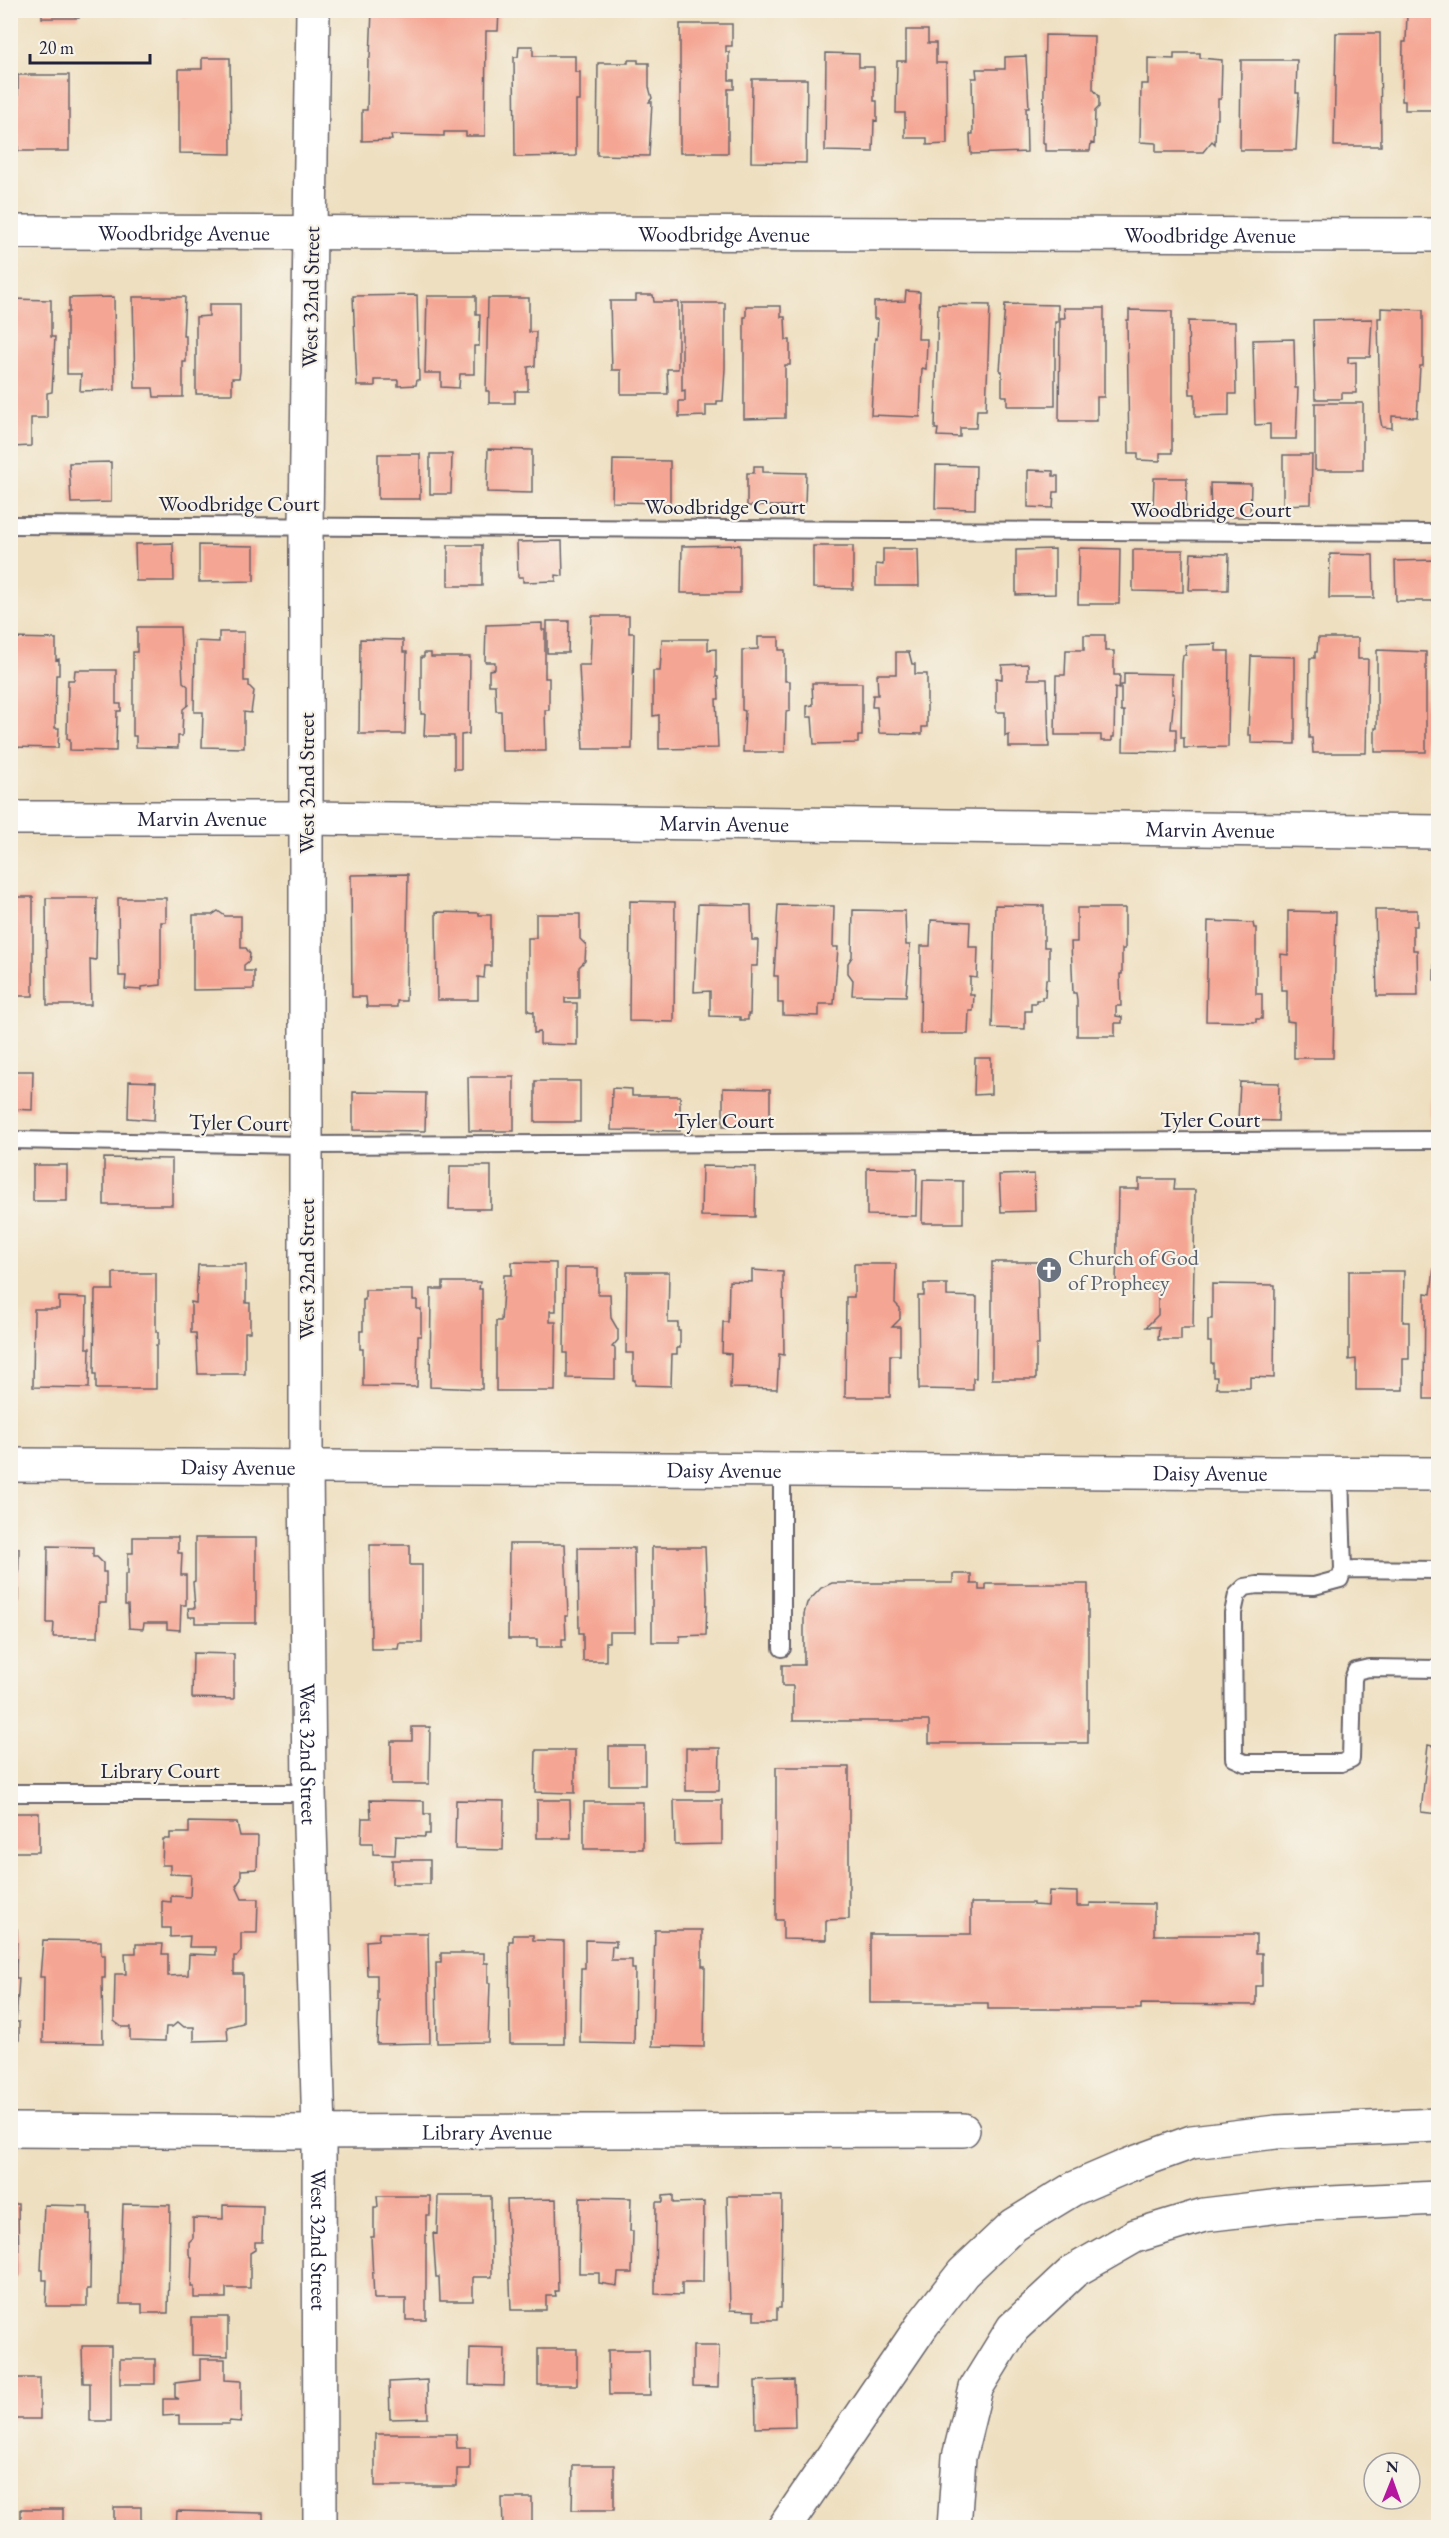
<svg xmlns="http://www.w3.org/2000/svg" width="1449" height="2538" viewBox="0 0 1449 2538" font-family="'EB Garamond',serif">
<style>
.building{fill:#f5a593}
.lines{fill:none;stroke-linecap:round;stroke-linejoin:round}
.service-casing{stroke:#69646a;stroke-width:20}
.minor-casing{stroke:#69646a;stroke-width:36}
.motorway-casing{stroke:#69646a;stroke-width:36}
.service{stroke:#fff;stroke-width:16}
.minor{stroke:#fff;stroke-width:33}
.motorway{stroke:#fff;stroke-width:33}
.labels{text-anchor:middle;stroke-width:4.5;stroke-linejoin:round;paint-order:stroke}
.street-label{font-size:22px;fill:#22223b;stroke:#f7f3e8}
.worship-label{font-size:22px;fill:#5b616d;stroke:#f7f3e8;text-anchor:start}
</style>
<rect width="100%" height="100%" fill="#f7f3e8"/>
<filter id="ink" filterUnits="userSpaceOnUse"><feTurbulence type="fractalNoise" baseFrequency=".0167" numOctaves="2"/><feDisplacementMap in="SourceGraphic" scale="12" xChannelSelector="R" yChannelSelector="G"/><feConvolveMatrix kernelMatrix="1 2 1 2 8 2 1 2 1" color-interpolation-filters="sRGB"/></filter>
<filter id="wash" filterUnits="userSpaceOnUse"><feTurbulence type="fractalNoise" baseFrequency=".008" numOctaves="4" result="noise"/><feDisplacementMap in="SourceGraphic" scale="24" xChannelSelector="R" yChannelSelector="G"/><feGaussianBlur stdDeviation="1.35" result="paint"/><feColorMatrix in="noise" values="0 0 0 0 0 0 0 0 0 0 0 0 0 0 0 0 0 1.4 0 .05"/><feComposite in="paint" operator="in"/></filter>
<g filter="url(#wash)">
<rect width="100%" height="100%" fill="#eedfc0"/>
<g id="blocks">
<!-- building -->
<path class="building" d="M42,10H79V18H42Z
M182,10H208V16L182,17Z
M372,10H499L498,31H486L485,136H466V132H444V136L391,135L392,140L362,141V110H367L368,59L370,58Z
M1407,13L1438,14V110H1405V101H1402L1403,42H1406Z
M680,24H732V46H726V52H729V80H734V89H728V153H680Z
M906,30H928V43H936V63H946L947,144L927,145V138H905V113H896L897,61H906Z
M1336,33H1380L1381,146H1334Z
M1045,35L1094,36L1093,89L1099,96V107L1095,111L1094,144L1091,143L1090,151H1045V143H1043Z
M519,46H533V56H575V72H580V101H576V156L515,157L514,57H518Z
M826,53L859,54V67H874V101H877V121L874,120L873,152L825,151Z
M1174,53H1200V58L1222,60L1221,99H1218V119H1216L1215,144L1212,141L1203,152H1156V143L1140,142L1141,84H1148V58L1174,59Z
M1026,56L1029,108H1026L1027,152L971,154L970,134H973L972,78H977L976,69H1005V57Z
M202,58H230L231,154L179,153V69H202Z
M628,60H638V63H649V87L652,98L649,102H652L649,156L597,155L598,63H628Z
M1241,60H1297L1296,93H1299L1296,150H1240Z
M18,75H69V151H18Z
M752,79H807L806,163L751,162Z
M906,291L920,292L918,339H927L926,369L922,368L920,417L871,415L875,338L877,339L878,319H874V302L905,301Z
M417,295L419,380H417L416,385L398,386V380H375V386H357L353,296Z
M636,295H653L654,302H678V369H667L668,394H621V370H612L610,301H636Z
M427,296H476V314H480L479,346H474V374H460L459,388L441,387V373H425Z
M114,297L115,390L80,391L81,374H67V312H69V298Z
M133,297H185L183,336H186V362H183V397H154L153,388H135Z
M488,298H529V332H536L535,366L528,367V391H515V403H489V391H486Z
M10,299L51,300V337H55L52,392L47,393V418H31V446L12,447L10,439Z
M682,303H725V368L723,401H717V405H706V416L679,417V401H685V390L682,391Z
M209,304H240V371L239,378H232V394H196V317L209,316Z
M938,304L990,305L986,410H977L976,428H960V437L937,436L938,429H935Z
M1005,304L1058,305V322H1055V406H1007V396H1002V371H1000Z
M746,306H781V317H785L786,340H790V365H785V418L744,419V317H746Z
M1064,308H1104V397H1097V421H1059L1060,318H1065Z
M1381,308L1423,310V366H1420L1417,417L1392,416V428L1382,427L1380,417L1378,318H1381Z
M1129,310L1172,311V453H1160V461L1138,460V453H1129L1127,320H1129Z
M1372,319L1370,357H1348V363L1356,362V393H1342V399H1315L1313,320Z
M1188,321L1235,322L1236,394H1229V416L1195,417V394H1190Z
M1294,339L1295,388H1298L1296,439H1270V424L1255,425L1253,340Z
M1315,403H1363V470H1315Z
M488,449L532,450V493L487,492Z
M378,454H420V499H378Z
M430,454H452L451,494H430Z
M1283,455H1312L1311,504L1283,505Z
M613,460L670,461V503L612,502Z
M111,462V502L71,503L69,463Z
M936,465L976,466L975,509L935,508Z
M754,466H763V472L806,473L805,506H747V473H754Z
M1028,470L1053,471V476H1058V492H1054L1053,508L1028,507Z
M1154,478H1187L1186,512L1153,510Z
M1210,483L1251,484L1250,517H1211Z
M562,541L563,576L556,575V581L523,582V577H518L517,542Z
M173,543L174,581H136L135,544Z
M199,545L254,546V581L199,582Z
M448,545H482V586H448Z
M740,545V593H681L682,546Z
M813,546H853V589L813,588Z
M1079,548L1120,549L1119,604H1078Z
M883,549H918L919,586H876V564L883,565Z
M1055,549V594L1016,595V550Z
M1133,550H1183V592L1133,591Z
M1191,553L1229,554L1228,590H1189Z
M1330,554L1373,555L1374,598H1329Z
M1435,560V601H1396L1395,561Z
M592,616H629V633H634L632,749H583L579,665H590Z
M547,621H569L568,653H547Z
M542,623V630H545V678H549V710H545L546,751H502L501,711H496L495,685H489V670L495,669V662H485L486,625Z
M137,627H180L183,682L188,686V705L183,709L182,736H178V748L136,747V736H133V652H137Z
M219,632H244V681H249V686L254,691L251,713L244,712V748L202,747L203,712H194L195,641L219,642Z
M1084,635H1105V651H1114V675H1120L1119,689L1115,688L1114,737H1112V741H1101V735H1055L1056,675H1065L1066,650H1084Z
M758,637H779V650H785V681H790V711L786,712L785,752H743L745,711L742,710V650L758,649Z
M11,638L56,639V660L59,659V675H56L55,728H59L58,748L10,747Z
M1318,638H1358V659H1368L1366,753H1313L1312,738H1309L1310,658H1315V652H1317Z
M360,639L403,640V652H407L405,734H359Z
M662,639H708V650L716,649V677H718L719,699H716L718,748L659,749V715L653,716V671H660Z
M1216,644V651H1229L1228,747L1184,748V738H1181L1182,664L1183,655H1186L1185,645Z
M1377,650L1426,652V752H1375V728H1377Z
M896,652H909L912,664H915V674H927V727H922V734L879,733L877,707H872L873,695H878L877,674H896Z
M424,653H431V657H470L469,734L461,735V769H454V736H424L425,714H421V657H424Z
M1251,656L1295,657V744L1251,743V735H1248Z
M1028,664V679H1047L1049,747H1009V735L1005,736V712H996V678L1002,679V665Z
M75,670H116V704H121V711H117L116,751L70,750V739H67L68,680H74Z
M1124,673L1172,674V694H1174L1171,729H1176V752L1123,751L1124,711H1121V685H1124Z
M812,683H862V736H858V743L814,744L812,717H807V706L813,705Z
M408,874L406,1001H397V1007H367L366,997H352L351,875Z
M10,897H33V996H10Z
M46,898H97L96,960L90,959L91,1005H47Z
M118,898H166V922H161V985L141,987V990L125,989L126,976H119Z
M630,901L675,902L674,1022L629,1021Z
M698,904L751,905L752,940H758L757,966H751L750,1014H748V1020H740V1017L710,1016V991L694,992Z
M778,905L834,906L833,947H838L834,1004H819V1016L783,1015V1003H778V976H774Z
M995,905L1044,906V947H1049V979H1046L1045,997H1042V1000H1036V1003H1031V1011H1025V1029L992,1028Z
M1077,908H1125V949H1122V974H1120L1121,1006H1116V1016L1122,1017V1023H1115V1036H1077V1000L1076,993H1073L1071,942H1077Z
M853,910L905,911L906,945H910L906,996L852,995L853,980L848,973V963L852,957Z
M1375,910H1417V926H1413V950H1417L1418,996H1377Z
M218,911L225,916H241V948H246L250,954L249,961L244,965V971H254V989L193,990V915H212Z
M1288,911L1336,912L1333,1058H1294V1022L1287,1021V990H1281V954L1288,955Z
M436,912L479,913V915H491V966H485L484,978L478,977V1000H437Z
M536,914H580V939L586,945L585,961L579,967V998H565V1003H577V1045L540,1044V1032L534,1033V1012L528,1011V938H536Z
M931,920L970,922L969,947H978L977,978L970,977V995H974L973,1011H969L968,1034H920L921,946H930Z
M1208,921L1253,923L1254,928H1256V994H1262V1019H1256V1022L1206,1021Z
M1435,928H1438V980H1434Z
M975,1058H991V1094L974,1095Z
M10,1071H33L32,1110L10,1109Z
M468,1077H514V1131H469Z
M129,1081L156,1082L154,1120L128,1118Z
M535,1081H580V1122H535Z
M1240,1082L1279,1083L1278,1121L1238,1120Z
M1432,1082H1438V1124H1431Z
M612,1088L632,1089V1096H680V1131L611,1130Z
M723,1088L770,1089V1126H723Z
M353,1092L426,1093L425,1131L353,1130Z
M104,1158L172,1159V1205H104Z
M33,1165H67V1201H33Z
M450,1166H491V1209H449Z
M702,1166L756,1167L755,1217L701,1216Z
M867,1168L917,1169L916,1216L867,1215Z
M1034,1174L1035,1211L1001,1212L999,1175Z
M1139,1179H1175L1174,1190H1195L1193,1328H1181V1340H1158L1159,1327H1146L1158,1315V1286L1116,1285L1118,1189H1139Z
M923,1180L963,1181V1223H922Z
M512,1262L556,1263V1311H550V1322H556L555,1391H496V1321H501L504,1275H512Z
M992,1262H1037L1039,1345H1036V1379H992Z
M854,1264H896L895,1303L900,1308V1319L892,1327H900V1355H890V1397H845L846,1297H854Z
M198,1265H246V1303H250V1332H245V1374H198L196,1333H191V1302L196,1303Z
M565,1268H598V1294H610L611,1318L618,1330V1340L612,1347L615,1348V1379L567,1378V1353H564Z
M1434,1268L1438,1269V1399H1424L1425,1293L1431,1294Z
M752,1270L783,1272L784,1355L779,1354L777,1389L730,1388L731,1354L722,1353L723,1322H728L729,1281L752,1282Z
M1349,1271H1404L1403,1322H1409V1359H1403V1390H1356V1359L1349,1360Z
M627,1272H669L668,1323H678V1331H680V1348H677V1354H672L671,1386L635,1385V1380H633V1353H626Z
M113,1273H156V1332H158V1345H156V1389H96V1374H94L95,1290H113Z
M443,1282H480L479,1289H482V1389L430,1387L431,1289H443Z
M924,1284H947V1296L977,1297L976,1378H973V1390L919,1389L918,1296H924Z
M1212,1284L1275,1285L1274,1378L1250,1377V1388H1216L1217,1377H1213V1363H1211V1342H1208V1319H1212Z
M365,1290H413V1300H417V1309H421V1336H418L417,1387L363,1386V1349H360V1331H363V1300H365Z
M10,1297H14L12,1378H10Z
M59,1297L87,1298L86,1348H90L89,1388L33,1387L34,1309H59Z
M133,1537H178V1553H182L181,1575H186V1605H181L180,1630L167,1629V1623H144L143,1629L129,1628L128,1605H125V1574H128V1553H133Z
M195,1538H256V1623H195V1617H189L188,1608H195L193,1582L195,1581Z
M509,1544H565L568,1616H565L566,1639H562V1647H537V1639H508Z
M370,1545H410V1565H422V1643H399L398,1649H371Z
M48,1546L93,1547V1557H97L103,1563V1572H106V1603H99L98,1637H53L54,1623H47Z
M652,1547H705L707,1598L706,1635L680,1636V1642H652Z
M10,1548H19L17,1634H10Z
M578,1548H634L635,1632H609V1642H606V1661H583V1633H579Z
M953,1574H971V1584H979V1590H986V1584H1088V1743H929V1721H793V1686H782V1665H804V1614L807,1603L821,1588L832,1583H953Z
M193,1653L234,1654V1699L192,1698Z
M412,1727H430L429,1784H391V1741H412Z
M1428,1745L1438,1747V1814L1421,1812Z
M609,1746H645V1785H609Z
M686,1748H720L719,1791H686Z
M536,1750H575V1793L535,1792Z
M776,1767H849V1919L826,1920V1940L783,1939V1920H776Z
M370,1800L424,1801V1814H430V1834H425V1837L396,1836L395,1855L373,1854V1843H361L362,1818H371Z
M456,1800L504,1801L503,1850L455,1849Z
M537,1800H570L571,1838H537Z
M674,1800H722V1844L675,1845Z
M584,1802H643V1849H584Z
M10,1813H39V1852H10Z
M189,1822L237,1823L240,1836H258L257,1869L241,1870V1879L236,1886L242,1899H258L257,1933H241V1951L237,1956H234V1974H243V2023L227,2027L228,2040L194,2041V2027H184L178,2022L172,2027H166L165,2041L130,2040V2027H122L114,2021L115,1974H126L125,1953H136V1944H163L162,1954H168V1976L188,1975L189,1954L216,1955V1947H189L190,1936L170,1937V1928H162V1901L171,1902V1896L190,1897L191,1875L170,1874V1865H162L163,1839H170V1833H189Z
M392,1860H430V1884H392Z
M1049,1891L1077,1892V1906H1090V1903L1154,1904V1935H1256V1953H1262V1986H1256V2005L1141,2004V2009H988V2003H870V1934H971V1903H1033V1905L1048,1906Z
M10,1929H17L16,1978H19L16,2022H19V2040H10Z
M655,1930H702V1966H705L704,2047L652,2046Z
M379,1933H428L430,2043L377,2044L379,2000H377V1975H367L366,1941L378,1940Z
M513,1935H533V1940L564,1941V2044H510L509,1941H513Z
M43,1940L101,1941V1955H105V1978H102L103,2043L43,2042L44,1977H40Z
M585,1940L616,1941V1947L612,1946L611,1960H632V1969H635L634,2044L580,2043L581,1968H585Z
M441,1953H484V1963H488V1983H490L488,2042L437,2043L436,1963H441Z
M673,2195V2203L704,2202L703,2282H682V2295L655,2294L656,2202H663V2196Z
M377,2196H430V2215H426V2320H406V2299H374L371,2237H374V2207H378Z
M438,2196H491L492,2277H473V2301H440L439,2277H436L433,2233L437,2234Z
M727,2196H782L781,2308H777V2320H754V2311L730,2310Z
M580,2197L631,2198L630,2231H633L632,2273H618L617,2286L599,2283V2273H579Z
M556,2199L558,2291H555L556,2296H546V2310H511L507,2200Z
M10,2204H18L19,2276H14L15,2286H10Z
M123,2204L170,2205L168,2313H142V2304H120Z
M44,2205L88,2206V2214H91L90,2289H87V2306H46L47,2280H43V2270H41Z
M223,2205L263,2206L262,2242H255V2250L250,2253V2288H226V2298H194V2287H191L192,2258L189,2254V2242L193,2238V2218L223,2219Z
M192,2317H228V2356L192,2355Z
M82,2346H111V2421H90V2383H83Z
M693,2346H719L718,2387L693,2386Z
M470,2348L505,2349L504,2386L469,2385Z
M538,2349H577V2385H538Z
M608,2350H649L650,2395H609Z
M120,2359H155V2384H120Z
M200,2359H225V2380L241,2381V2422L229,2421V2424H179V2415L163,2416V2399H179L175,2397V2383L200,2380Z
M10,2378H40V2419H10Z
M427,2380L428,2418L390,2419L389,2382Z
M794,2380L795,2427L756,2428L755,2381Z
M375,2434H456L457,2448H470V2469H457V2486H375Z
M573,2465H614V2510H572Z
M502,2498H532V2528H503Z
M114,2507H141V2528H114Z
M21,2509H63V2528H21Z
M177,2511L263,2513V2528H176Z"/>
</g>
</g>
<g filter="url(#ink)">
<use href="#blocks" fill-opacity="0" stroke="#69646a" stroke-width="1.5"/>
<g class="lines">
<!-- service casing -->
<g class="service-casing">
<path id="service" d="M10,525L1438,533
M10,1140L306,1145L1438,1140
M1340,1474L1343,1569
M1438,1570L1343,1569L1340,1579L1314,1586L1257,1585L1245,1587L1237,1595L1233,1613L1234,1758L1245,1763H1341L1351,1759L1353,1679L1356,1671L1369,1668L1438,1669
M782,1648V1469
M10,1793H309"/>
</g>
<!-- minor casing -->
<g class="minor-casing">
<g id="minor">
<path id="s1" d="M313,10L306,526V1465L309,1793L319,2132L320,2528"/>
<path id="s2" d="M10,232L1438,235"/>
<path id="s3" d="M10,818H305L1438,832"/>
<path id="s4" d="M10,1465L1438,1474"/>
<path id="s5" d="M10,2130L283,2132L963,2130"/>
</g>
</g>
<!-- motorway casing -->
<g class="motorway-casing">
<path id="motorway" d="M784,2528L923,2324L963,2273L1014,2225L1073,2189L1129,2165L1192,2142L1276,2132L1438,2125
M954,2528L959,2457L976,2388L1013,2328L1074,2271L1135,2236L1204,2215L1288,2205L1438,2198"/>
</g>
<!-- service -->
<use href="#service" class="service"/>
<!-- minor -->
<use href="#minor" class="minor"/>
<!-- motorway -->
<use href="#motorway" class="motorway"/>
</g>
</g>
<!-- icons -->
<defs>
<g id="church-disc" transform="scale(1.35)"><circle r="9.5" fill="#6b7280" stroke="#f7f3e8"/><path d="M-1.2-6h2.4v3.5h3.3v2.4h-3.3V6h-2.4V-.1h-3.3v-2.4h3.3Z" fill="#fff"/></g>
</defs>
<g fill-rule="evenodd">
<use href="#church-disc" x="1049" y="1270"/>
</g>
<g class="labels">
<!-- street labels -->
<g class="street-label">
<text dy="8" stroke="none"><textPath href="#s2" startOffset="174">Woodbridge Avenue</textPath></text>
<text dy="8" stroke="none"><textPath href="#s2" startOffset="714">Woodbridge Avenue</textPath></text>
<text dy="8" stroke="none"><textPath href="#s2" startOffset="1200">Woodbridge Avenue</textPath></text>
<text transform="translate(310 297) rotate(-89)" y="8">West 32nd Street</text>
<text x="239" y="511">Woodbridge Court</text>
<text x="725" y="514">Woodbridge Court</text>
<text x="1211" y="517">Woodbridge Court</text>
<text transform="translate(306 783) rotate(-90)" y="8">West 32nd Street</text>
<text dy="8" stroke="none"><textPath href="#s3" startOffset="192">Marvin Avenue</textPath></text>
<text dy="8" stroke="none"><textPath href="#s3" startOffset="714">Marvin Avenue</textPath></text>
<text dy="8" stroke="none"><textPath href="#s3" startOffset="1200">Marvin Avenue</textPath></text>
<text x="1210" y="1127">Tyler Court</text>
<text x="724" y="1128">Tyler Court</text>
<text transform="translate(239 1122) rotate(1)" y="8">Tyler Court</text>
<text transform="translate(306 1269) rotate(-90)" y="8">West 32nd Street</text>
<text dy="8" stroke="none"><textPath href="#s4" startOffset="228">Daisy Avenue</textPath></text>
<text dy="8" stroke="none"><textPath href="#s4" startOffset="714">Daisy Avenue</textPath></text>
<text dy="8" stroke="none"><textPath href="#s4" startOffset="1200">Daisy Avenue</textPath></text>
<text dy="8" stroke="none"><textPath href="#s1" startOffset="1744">West 32nd Street</textPath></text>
<text x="160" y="1778">Library Court</text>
<text dy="8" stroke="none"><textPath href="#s5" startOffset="477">Library Avenue</textPath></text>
<text dy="8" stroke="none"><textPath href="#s1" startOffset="2230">West 32nd Street</textPath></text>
</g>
<!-- worship labels -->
<g class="worship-label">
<text x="1068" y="1265">Church of God<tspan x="1068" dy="25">of Prophecy</tspan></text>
</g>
</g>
<!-- margin -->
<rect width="1449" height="2538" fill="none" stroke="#f7f3e8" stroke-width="36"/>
<!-- north arrow -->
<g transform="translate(1392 2481) rotate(1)"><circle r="28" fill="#f7f3e8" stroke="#a29fa3" stroke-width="1.5"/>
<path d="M0-4.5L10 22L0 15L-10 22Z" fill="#b5179e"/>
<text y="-9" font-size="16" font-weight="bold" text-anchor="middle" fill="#22223b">N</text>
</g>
<!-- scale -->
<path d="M30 54v9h120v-9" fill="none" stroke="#22223b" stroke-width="3"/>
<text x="39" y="54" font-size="18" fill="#22223b" stroke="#f7f3e8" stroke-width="4.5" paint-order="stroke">20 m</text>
</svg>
